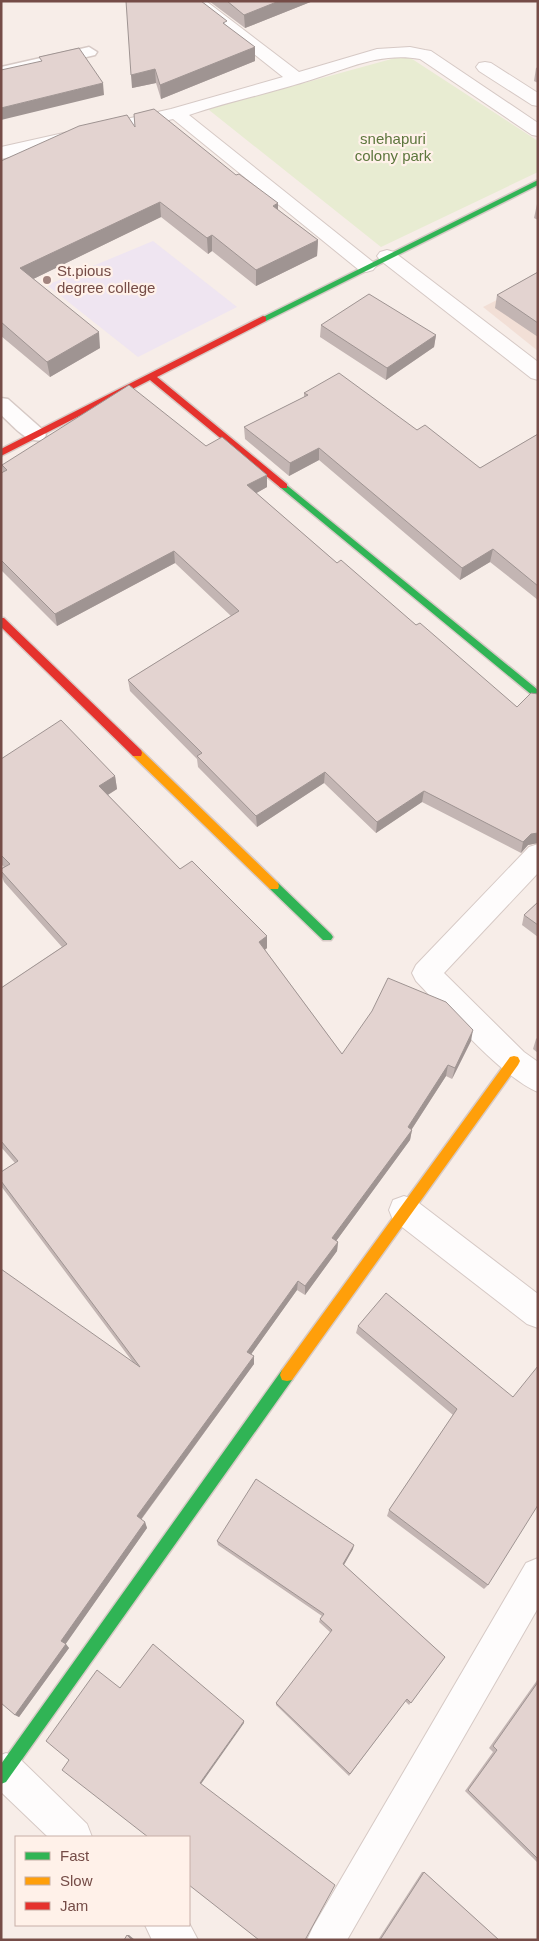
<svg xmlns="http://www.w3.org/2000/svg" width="539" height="1941" viewBox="0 0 539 1941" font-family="Helvetica,sans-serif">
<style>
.residential{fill:#f2dfd6}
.education{fill:#efe5f1}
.green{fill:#e8ecd2}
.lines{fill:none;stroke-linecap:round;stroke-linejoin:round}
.lane-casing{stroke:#d6c9c5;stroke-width:3}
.street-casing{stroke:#d6c9c5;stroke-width:2}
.fast-casing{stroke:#d7cac6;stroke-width:3}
.slow-casing{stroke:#d7cac6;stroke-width:3}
.jam-casing{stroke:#d7cac6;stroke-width:3}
.lane{fill:#fefcfc;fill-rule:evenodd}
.street{fill:#fefcfc;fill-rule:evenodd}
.fast{fill:#30b455;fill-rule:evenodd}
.slow{fill:#ff9f0a;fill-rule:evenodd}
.jam{fill:#e5322d;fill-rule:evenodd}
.wall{fill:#c3b5b3}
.shaded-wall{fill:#9f9492}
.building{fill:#e3d3d0;stroke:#9f9492}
.poi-dot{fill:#a2847f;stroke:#fff1e9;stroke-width:2}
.labels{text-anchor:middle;stroke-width:4.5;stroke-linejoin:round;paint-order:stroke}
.far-park-label{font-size:15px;fill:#5c763c;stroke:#fff1e9}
.far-poi-label{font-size:15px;fill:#754c47;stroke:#fff1e9;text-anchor:start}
</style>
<rect width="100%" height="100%" fill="#f7ede8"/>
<!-- residential -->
<path class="residential" d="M538,279V351L483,307Z"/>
<!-- education -->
<path class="education" d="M153,241L237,307L138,357L47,285Z"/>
<!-- green -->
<path class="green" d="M406,55L538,141V172L381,247L204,106L304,83Z"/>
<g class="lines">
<!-- lane casing -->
<g class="lane-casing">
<path id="lane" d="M89,47L97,52L95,55L1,77V67Z
M1,398L8,399L43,430L46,435L43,440C26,444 13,425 1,415Z"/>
</g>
<!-- street casing -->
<g class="street-casing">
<path id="street" d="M187,1H206L299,72L377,49L410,47L425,50L431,51L538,123V136L532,135L420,59C379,51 342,71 304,82C266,94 227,102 189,115L373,262L376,266L373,270L366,272L359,270L173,119L1,159V147L171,109L283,77Z
M485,62L491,63L538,93V106L532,105L479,71L476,67L479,63Z
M387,250L394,252L538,362V380L531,378L380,260L377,256L380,252Z
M538,844V873L444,973L524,1052L538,1062V1092C502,1078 445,1011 416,981L412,973L416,965L529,847Z
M404,1196L415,1200L538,1294V1328L527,1324L393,1220L389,1210L393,1200Z
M538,1558V1608L347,1940H307L313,1927L526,1563Z
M6,1753L19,1758L87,1824L92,1837H48L1,1792V1755Z
M189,1923L198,1940H152L145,1925H189Z"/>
</g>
<!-- fast casing -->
<g class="fast-casing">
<path id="fast" d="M538,180V185L266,321H260L259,319Z
M284,483L538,690V700L281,488L279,486Z
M274,881L278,883L331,934L333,937L331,940H323L270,889L269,886L270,883Z
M287,1369L292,1370L294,1375L292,1380L6,1782L1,1784V1764L282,1370Z"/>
</g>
<!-- slow casing -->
<g class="slow-casing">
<path id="slow" d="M137,749L141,750L278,883L279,886L278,889H270L133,756L132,753Z
M514,1056L518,1057L520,1061L518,1065L292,1380L287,1381L282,1380L280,1375L282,1370L510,1057Z"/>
</g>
<!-- jam casing -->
<g class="jam-casing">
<path id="jam" d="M263,316L266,317V321L157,377L287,484V488H281L150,380L1,456V449Z
M1,618H4L141,750L142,753L141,756H133L1,627Z"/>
</g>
<!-- lane -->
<use href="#lane" class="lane"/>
<!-- street -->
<use href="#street" class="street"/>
<!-- fast -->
<use href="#fast" class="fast"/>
<!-- slow -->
<use href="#slow" class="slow"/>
<!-- jam -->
<use href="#jam" class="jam"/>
</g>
<!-- wall -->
<path class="wall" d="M201,1L227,26L255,61L161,99L156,83L132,88Z
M209,1H313L245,28Z
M538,67V83L534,81L536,68Z
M135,127L278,210L318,240L317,256L256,286L212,251L208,254L161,217L33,279L100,348L50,377L1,336V161Z
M537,204H538V220L534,218Z
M538,272V337L495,308L497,295Z
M321,325L436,335L434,347L386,380L320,337Z
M304,393L417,430L480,468L538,434V600L490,562L460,580L319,460L289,476L245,439L244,427L304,397Z
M206,446L267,475V487L256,493L337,563L416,625L517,707L538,694V843L528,845L521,853L422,802L376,833L324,783L257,827L198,767L197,759L130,691L128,680L231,616L175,563L57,626L1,570V473L3,472L2,465Z
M1,759L115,776L117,789L108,795L180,869L267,936V948L265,950L342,1054L471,1041L452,1079L446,1076L412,1129L410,1140L336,1241L338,1242L337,1251L305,1295L297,1290L251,1354L254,1364L141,1520L145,1522L147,1528L65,1644L69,1648L19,1717L15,1715L132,1361L1,1186V1172L15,1163L1,1147V988L62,947L4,882L1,874V869L4,867L1,864Z
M538,902V937L522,925L524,915Z
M538,1037V1053L533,1049L536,1039Z
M358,1326L513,1397L488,1585L484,1589L387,1516L389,1510L453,1415L356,1333Z
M217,1541L353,1549L344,1565L445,1657L409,1705L405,1701L349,1776L276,1705V1703L331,1633L319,1622L320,1619L322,1616L218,1545Z
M538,1679V1863L465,1791L493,1752L489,1748Z
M422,1872H424L499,1940H378Z"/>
<!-- shaded-wall -->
<path class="shaded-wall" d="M279,1H313L245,28L244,15Z
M255,47V61L161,99L160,85Z
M155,69L156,83L132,88L131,75Z
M103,83L104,95L1,120V108Z
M160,202L161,217L23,284L20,268Z
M278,203V219L273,206Z
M212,235V251L208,254L207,238Z
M318,240L317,256L256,286V270Z
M99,332L100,348L50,377L47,362Z
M436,335L434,347L386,380L387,368Z
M319,448V460L289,476L290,463Z
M267,475V487L248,498L247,485Z
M493,549L490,562L460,580L462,568Z
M174,551L175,563L57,626L55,614Z
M325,772L324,783L257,827L256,816Z
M115,776L117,789L101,799L99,786Z
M424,791L422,802L376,833L377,822Z
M538,833V843L528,845L521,853L523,842L531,834Z
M267,936V948L259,954V942Z
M473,1030L471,1041L452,1079L455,1068Z
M448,1065L446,1076L406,1138L408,1127Z
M412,1130L410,1140L331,1248L332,1238Z
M338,1242L337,1251L305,1295V1286Z
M298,1281L297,1290L247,1360V1352Z
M254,1356V1364L139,1522L137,1516Z
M145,1522L147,1528L65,1645L61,1641Z
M354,1545L353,1549L342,1568L343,1564Z
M66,1644L69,1648L19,1717L15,1715Z
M244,1721V1723L201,1784L200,1783Z
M127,1935H129L135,1940H132Z"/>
<!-- building -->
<path class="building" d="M126,1H201L227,21L223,23L255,47L160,85L155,69L131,75Z
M227,1H279L244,15Z
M79,48L103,83L1,108V70L42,61L39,57Z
M154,109L236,175L239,174L278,203L273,206L318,240L256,270L212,235L207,238L160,202L20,268L99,332L47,362L1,322V161L79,126L127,115L135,127L134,114Z
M538,272V323L497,295Z
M369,294L436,335L387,368L321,325Z
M339,373L417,430L425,425L480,468L538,434V586L493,549L462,568L319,448L290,463L244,427L308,395L304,393Z
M129,385L206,446L222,437L267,475L247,485L337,563L341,560L416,625L420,623L517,707L531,693L538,694V833L531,834L523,842L424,791L377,822L325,772L256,816L197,756L202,753L128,680L239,611L174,551L55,614L1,560V473L7,470L2,465Z
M61,720L115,776L99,786L180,869L192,861L267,936L259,942L342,1054L372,1011L388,978L446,1002L473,1030L455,1068L448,1065L408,1127L412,1130L332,1238L338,1242L305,1286L298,1281L247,1352L254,1356L137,1516L145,1522L61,1641L66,1644L15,1715L1,1703V1269L140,1367L1,1181V1172L18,1161L1,1141V988L67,944L1,871V869L10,864L1,855V759Z
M538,902V925L524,915Z
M386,1293L513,1397L538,1366V1505L488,1585L389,1510L457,1409L358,1326Z
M256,1479L354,1545L343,1564L445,1657L411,1703L407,1699L350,1774L276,1703L332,1630L320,1619L324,1614L217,1541Z
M153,1644L244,1721L200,1783L335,1885L305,1940H259L189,1885V1837H148L62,1770L69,1760L46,1741L97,1670L120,1688Z
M538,1682V1859L468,1790L497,1750L493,1746Z
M424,1872L499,1940H380Z
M127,1935L132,1940H124Z"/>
<!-- markers -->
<circle class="poi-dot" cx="47" cy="280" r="5"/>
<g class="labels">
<!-- far-park labels -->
<g class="far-park-label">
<text x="393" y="144">snehapuri<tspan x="393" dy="17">colony park</tspan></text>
</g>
<!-- far-poi labels -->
<g class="far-poi-label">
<text x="57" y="276">St.pious<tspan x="57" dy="17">degree college</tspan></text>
</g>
</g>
<!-- border -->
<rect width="539" height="1941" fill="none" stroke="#754c47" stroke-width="5"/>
<!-- legend -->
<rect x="15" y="1836" width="175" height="90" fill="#fff1e9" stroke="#c8afa8"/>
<rect x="25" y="1852" width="25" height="8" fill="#30b455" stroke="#c8afa8"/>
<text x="60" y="1861" font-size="15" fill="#754c47">Fast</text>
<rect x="25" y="1877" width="25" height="8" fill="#ff9f0a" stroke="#c8afa8"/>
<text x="60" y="1886" font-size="15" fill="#754c47">Slow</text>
<rect x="25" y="1902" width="25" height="8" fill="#e5322d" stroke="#c8afa8"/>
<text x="60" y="1911" font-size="15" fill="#754c47">Jam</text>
</svg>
